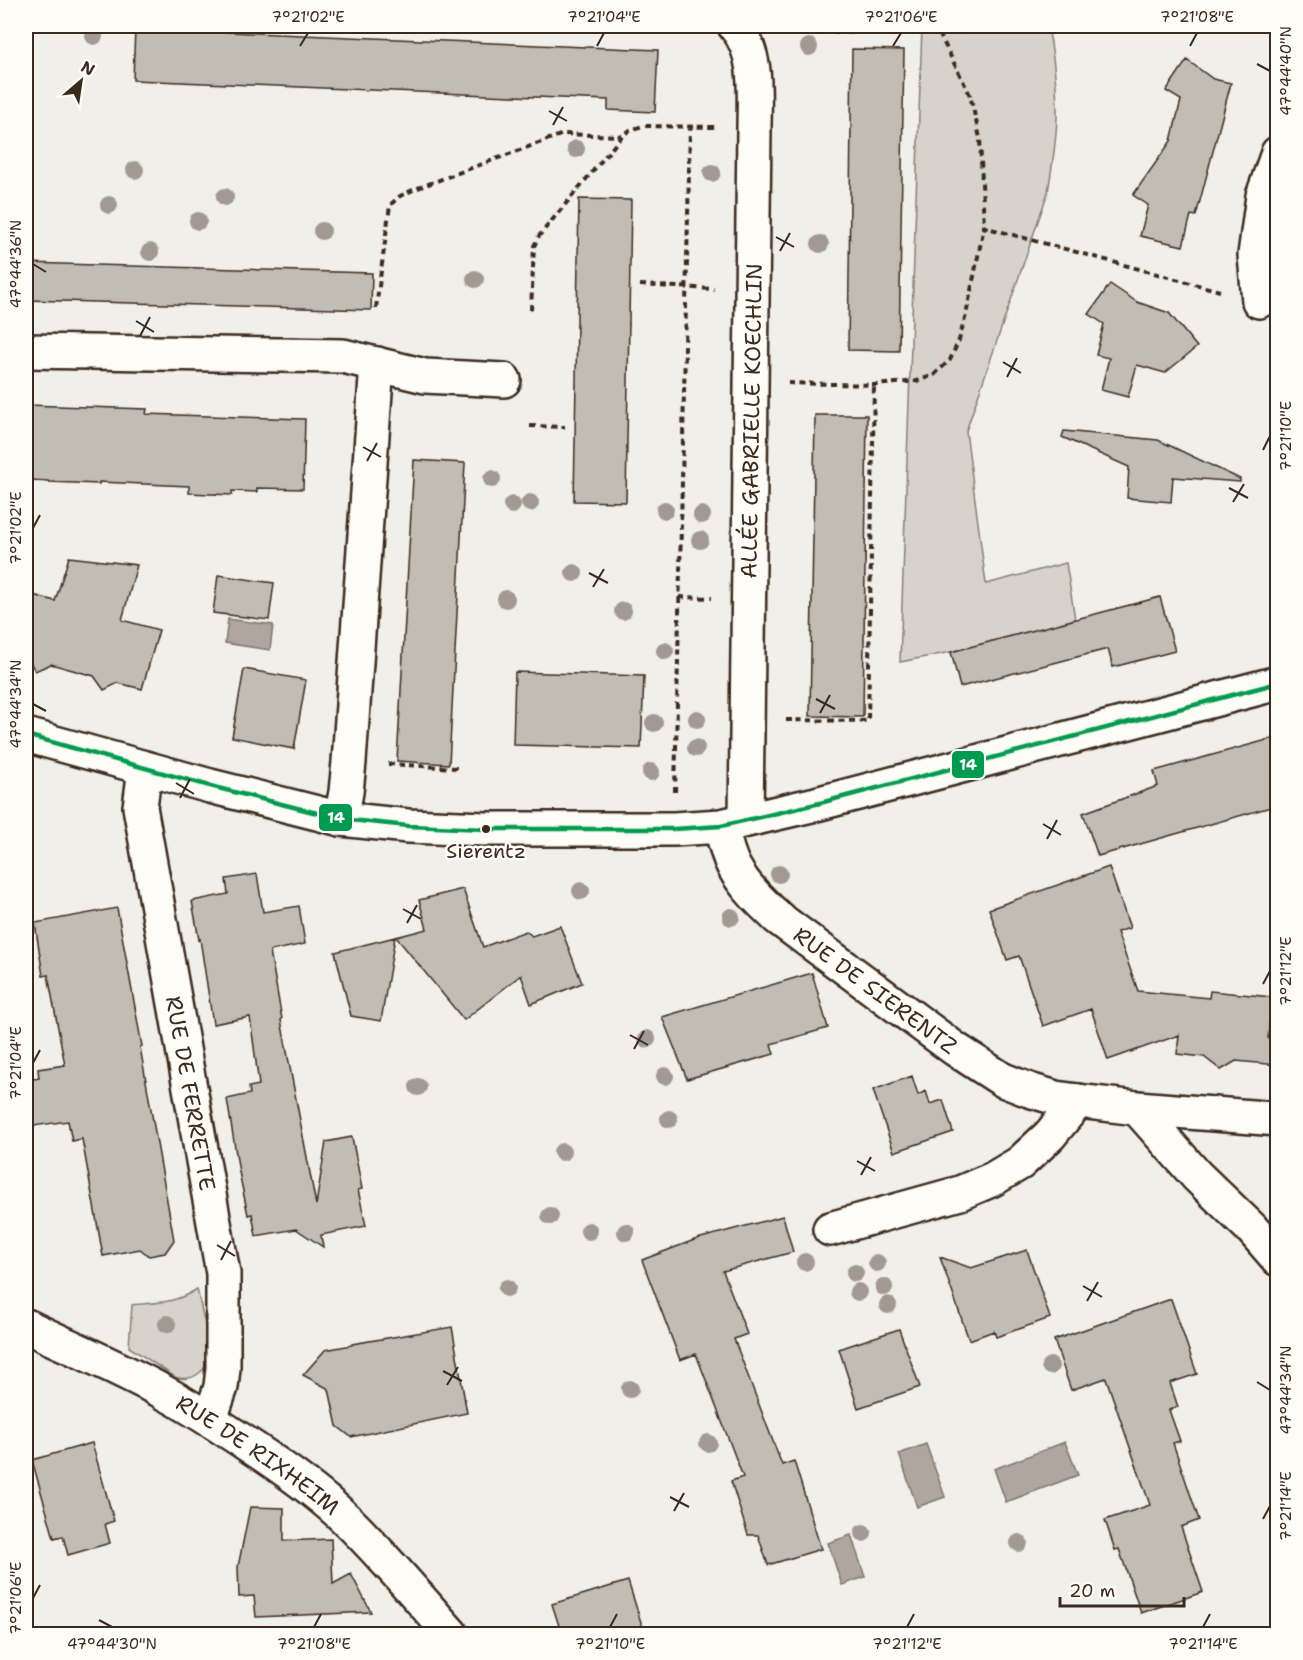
<svg xmlns="http://www.w3.org/2000/svg" width="1303" height="1660" viewBox="0 0 1303 1660" font-family="'Shantell Sans',sans-serif">
<style>
.green{fill:#d7d2cc;stroke:#897e75;stroke-width:1.5}
.water{fill:#aea69f;stroke:#80746b;stroke-width:1.5}
.building{fill:#c1bcb4;stroke:#3b2a1e;stroke-width:1.5}
.lines{fill:none;stroke-linecap:round;stroke-linejoin:round}
.street-casing{stroke:#3b2a1e;stroke-width:38}
.path{stroke:#3b2a1e;stroke-width:4;stroke-dasharray:6 4.5;stroke-linecap:butt}
.street{stroke:#fdfcf7;stroke-width:33}
.bus-1-casing{stroke:#fdfcf7;stroke-width:9}
.bus-1{stroke:#009b4e;stroke-width:4.5}
.tree{fill:#a29a92}
.ticks{fill:none;stroke:#3b2a1e;stroke-width:2}
.bus-dot{fill:#3b2a1e;stroke:#fdfcf7;stroke-width:2}
.labels{text-anchor:middle;stroke-width:5;stroke-linejoin:round;paint-order:stroke}
.bus-label{font-size:20px;fill:#3b2a1e;stroke:#fdfcf7}
.street-label{font-size:22px;fill:#3b2a1e;stroke:#fdfcf7}
.line-badge{stroke:#fdfcf7;stroke-width:2}
.badge-label{font-size:16px;text-anchor:middle;font-weight:bold;fill:#fff}
.neatline{fill:none;stroke:#3b2a1e;stroke-width:2}
.ticks-label{font-size:15px;text-anchor:middle;fill:#3b2a1e}
</style>
<rect width="100%" height="100%" fill="#f1efea"/>
<filter id="ink" filterUnits="userSpaceOnUse"><feTurbulence type="fractalNoise" baseFrequency=".0167" numOctaves="2"/><feDisplacementMap in="SourceGraphic" scale="12" xChannelSelector="R" yChannelSelector="G"/><feConvolveMatrix kernelMatrix="1 2 1 2 8 2 1 2 1" color-interpolation-filters="sRGB"/></filter>
<g filter="url(#ink)">
<!-- green -->
<path class="green" d="M922,26H1048C1053,54 1057,84 1057,113C1057,140 1052,166 1048,192L966,431L986,584L1066,563L1075,619L951,652L900,662Z
M197,1289L211,1352C208,1370 193,1383 175,1377L129,1347L132,1305C158,1302 174,1304 197,1289Z"/>
<!-- water -->
<path class="water" d="M228,619L273,625L270,650L225,643Z
M1065,1442L1078,1475L1006,1502L994,1469Z
M926,1444L945,1497L917,1507L899,1454Z
M851,1535L865,1577L842,1585L828,1543Z"/>
<!-- building -->
<path class="building" d="M135,28L658,50L655,112L608,110V100L133,80Z
M852,49L904,50L899,351L848,350Z
M1187,60L1213,79L1231,83L1196,216L1191,215L1183,246L1140,236L1148,205L1133,195L1171,141L1181,100L1166,91Z
M579,199L631,200L626,502L574,501Z
M26,263L372,273L371,310L26,300Z
M1110,284L1137,302L1169,313L1197,347L1165,373L1137,365L1128,397L1101,390L1109,358L1096,355L1104,324L1089,314Z
M26,405L147,409L146,414L305,419L303,489L257,488V492L232,491V495L189,493V486L99,482V484L49,482L48,481L30,480L31,461H26Z
M815,415H867L863,717L810,716Z
M1064,431L1158,440L1240,479V482L1173,477L1171,502L1127,498L1129,467L1062,437Z
M414,460L465,463L449,764L397,761Z
M69,557L137,565L122,620L159,630L142,689L118,683L104,690L94,676L51,664L35,671L26,654V593L55,601Z
M218,575L274,583L269,620L213,613Z
M1160,597L1175,651L1113,667L1108,649L960,687L951,652Z
M244,669L306,680L294,749L232,737Z
M515,672L644,676L641,748L513,745Z
M1278,737V805L1098,856L1083,813L1158,786L1154,771Z
M1109,867L1130,928L1117,932L1138,991L1209,998L1210,991L1272,997L1268,1038L1278,1047V1065L1236,1061L1221,1070L1204,1057L1177,1054L1179,1035L1108,1060L1091,1009L1043,1026L1019,956L1007,960L989,909Z
M257,874L263,912L299,906L305,944L270,951L282,1019L281,1020L316,1205L326,1142L352,1137L362,1189L358,1190L366,1226L321,1235L323,1247L296,1229L256,1236L252,1214L248,1215L239,1172L227,1099L250,1094L249,1087L259,1085L250,1017L213,1024L200,939L199,940L192,901L228,894L226,879Z
M463,889L483,947L526,931L532,936L560,926L582,983L531,1004L521,975L464,1020L396,937L427,929L419,900Z
M117,908L142,1046L140,1047L174,1240L165,1253L149,1256L140,1249L103,1256L82,1139L72,1141L68,1121L26,1127V1080L39,1078L38,1069L65,1065L48,975L43,976L35,923Z
M395,937L381,1021L351,1016L335,952Z
M812,973L828,1028L771,1044L774,1054L687,1079L662,1017Z
M912,1076L918,1095L926,1091L930,1104L943,1100L953,1132L894,1152L873,1090Z
M783,1216L793,1252L723,1271L747,1334L734,1339L782,1465L794,1461L821,1549L768,1565L758,1535H748L731,1481L743,1477L696,1354L680,1360L642,1260L697,1239Z
M1027,1250L1050,1318L996,1337L994,1331L969,1340L940,1257L971,1268Z
M1171,1299L1197,1374L1170,1383L1178,1407L1169,1410L1180,1441L1173,1443L1199,1520L1181,1527L1203,1592L1141,1613L1119,1549L1115,1550L1105,1520L1150,1505L1106,1378L1071,1390L1054,1340Z
M452,1327L467,1413L351,1437L337,1426L329,1389L303,1375L325,1350L352,1345V1344Z
M899,1329L920,1387L858,1408L839,1349Z
M92,1443L114,1521L105,1524L110,1543L68,1555L63,1536L54,1538L32,1460Z
M250,1507L284,1508V1541L331,1539L333,1584L351,1574L371,1612L256,1617L254,1596L239,1597L238,1567Z
M628,1581L645,1635H562L552,1604Z"/>
<g class="lines">
<!-- street casing -->
<g class="street-casing">
<g id="street">
<path d="M735,26C759,53 754,95 754,129L746,820"/>
<path d="M1259,301L1255,255L1263,196L1278,153"/>
<path d="M26,351L343,356L425,376L504,380"/>
<path d="M26,735L210,786L341,819L408,826L486,829H674L721,826L816,804L1278,683"/>
<path id="s1" d="M145,768L140,807L223,1273V1368L221,1387L210,1419"/>
<path d="M341,819L346,792L349,762L377,364"/>
<path id="s2" d="M721,826C724,839 727,854 734,867C745,887 761,902 778,918L955,1049L1003,1080L1029,1090L1056,1098L1078,1101L1137,1108L1278,1119"/>
<path d="M1137,1108L1197,1176L1252,1229L1278,1259"/>
<path d="M830,1229L960,1193L993,1179L1020,1163L1050,1135L1078,1101"/>
<path id="s3" d="M26,1326C72,1348 120,1368 165,1393C200,1412 232,1434 265,1456C293,1475 322,1496 347,1520C384,1556 417,1596 451,1634"/>
</g>
</g>
<!-- path -->
<path class="path" d="M1000,26L994,30L939,33L970,95L980,138L984,227L1220,291
M782,31L939,33
M640,285L714,289
M376,308L390,205L400,196L415,189L563,134L622,136
M531,310L534,246L539,236L622,136L630,130L643,126L715,127
M788,383L874,385L917,381L934,375L950,360L959,340L966,315L984,227
M530,426L565,427
M679,597L712,598
M786,720L868,721L874,385
M388,764L457,768
M675,792L690,127"/>
<!-- street -->
<use href="#street" class="street"/>
<!-- bus-1 casing -->
<g class="bus-1-casing">
<path id="bus-1" d="M26,735L210,786L341,819L408,826L486,829H674L721,826L816,804L1278,683"/>
</g>
<!-- bus-1 -->
<use href="#bus-1" class="bus-1"/>
</g>
<!-- trees -->
<g class="tree">
<circle cx="94" cy="36" r="9"/>
<circle cx="809" cy="47" r="9"/>
<circle cx="576" cy="149" r="9"/>
<circle cx="135" cy="170" r="9"/>
<circle cx="712" cy="173" r="9"/>
<circle cx="225" cy="197" r="9"/>
<circle cx="109" cy="205" r="9"/>
<circle cx="198" cy="221" r="9"/>
<circle cx="322" cy="231" r="9"/>
<circle cx="820" cy="244" r="9"/>
<circle cx="150" cy="252" r="9"/>
<circle cx="475" cy="279" r="9"/>
<circle cx="492" cy="479" r="9"/>
<circle cx="530" cy="503" r="9"/>
<circle cx="512" cy="505" r="9"/>
<circle cx="665" cy="510" r="9"/>
<circle cx="702" cy="515" r="9"/>
<circle cx="700" cy="540" r="9"/>
<circle cx="574" cy="573" r="9"/>
<circle cx="506" cy="599" r="9"/>
<circle cx="623" cy="611" r="9"/>
<circle cx="665" cy="651" r="9"/>
<circle cx="697" cy="719" r="9"/>
<circle cx="654" cy="723" r="9"/>
<circle cx="696" cy="748" r="9"/>
<circle cx="651" cy="772" r="9"/>
<circle cx="779" cy="874" r="9"/>
<circle cx="581" cy="891" r="9"/>
<circle cx="731" cy="917" r="9"/>
<circle cx="647" cy="1039" r="9"/>
<circle cx="665" cy="1076" r="9"/>
<circle cx="418" cy="1087" r="9"/>
<circle cx="669" cy="1119" r="9"/>
<circle cx="562" cy="1152" r="9"/>
<circle cx="550" cy="1216" r="9"/>
<circle cx="589" cy="1231" r="9"/>
<circle cx="626" cy="1232" r="9"/>
<circle cx="805" cy="1262" r="9"/>
<circle cx="877" cy="1263" r="9"/>
<circle cx="855" cy="1273" r="9"/>
<circle cx="884" cy="1287" r="9"/>
<circle cx="507" cy="1288" r="9"/>
<circle cx="858" cy="1292" r="9"/>
<circle cx="888" cy="1305" r="9"/>
<circle cx="167" cy="1324" r="9"/>
<circle cx="1050" cy="1366" r="9"/>
<circle cx="630" cy="1389" r="9"/>
<circle cx="708" cy="1443" r="9"/>
<circle cx="863" cy="1533" r="9"/>
<circle cx="1019" cy="1543" r="9"/>
</g>
</g>
<!-- ticks -->
<path class="ticks" d="M300,46L308,33M597,46L604,33M893,46L901,33M1190,46L1197,33M1257,64L1270,71M549,111L567,121M553,125L563,107M776,237L794,247M780,251L790,233M33,264L46,272M136,321L154,332M140,336L150,317M1003,362L1021,373M1007,377L1017,358M363,447L381,457M1263,450L1270,436M367,461L377,443M1229,488L1248,498M1233,502L1244,484M33,528L40,515M589,573L608,583M593,587L604,569M816,699L835,709M33,704L46,711M820,713L830,695M176,783L194,794M180,798L190,779M1043,824L1061,835M1047,839L1057,820M403,909L421,919M407,923L417,905M1263,984L1270,971M630,1035L648,1045M634,1049L644,1031M33,1063L40,1050M857,1161L875,1171M861,1175L871,1157M217,1245L235,1256M221,1260L231,1241M1083,1286L1102,1297M1087,1301L1098,1282M443,1371L462,1381M1257,1382L1270,1390M447,1385L458,1367M670,1497L689,1507M674,1511L684,1493M1263,1519L1270,1506M33,1598L40,1585M99,1620L112,1627M314,1627L321,1614M610,1627L617,1614M907,1627L914,1614M1203,1627L1210,1614"/>
<!-- markers -->
<circle class="bus-dot" cx="486" cy="829" r="5"/>
<g class="labels">
<!-- bus labels -->
<g class="bus-label">
<text x="486" y="858">Sierentz</text>
</g>
<!-- street labels -->
<g class="street-label">
<text transform="translate(751 421) rotate(-89)" y="8">ALLÉE GABRIELLE KOECHLIN</text>
<text dy="8" stroke="none"><textPath href="#s2" startOffset="232">RUE DE SIERENTZ</textPath></text>
<text dy="8" stroke="none"><textPath href="#s1" startOffset="330">RUE DE FERRETTE</textPath></text>
<text dy="8" stroke="none"><textPath href="#s3" startOffset="266">RUE DE RIXHEIM</textPath></text>
</g>
</g>
<g class="line-badge">
<rect x="951" y="750" width="34" height="29" rx="6" fill="#009b4e"/>
<rect x="318" y="803" width="35" height="29" rx="6" fill="#009b4e"/>
</g>
<g class="badge-label">
<text x="968" y="770">14</text>
<text x="336" y="823">14</text>
</g>
<!-- margin -->
<rect width="1303" height="1660" fill="none" stroke="#fdfcf7" stroke-width="66"/>
<!-- north arrow -->
<g transform="translate(81 81) rotate(29)" stroke="#fdfcf7" stroke-width="4.5" paint-order="stroke">
<path d="M0-4.5L10 22L0 15L-10 22Z" fill="#3b2a1e"/>
<text y="-9" font-size="16" font-weight="bold" text-anchor="middle" fill="#3b2a1e">N</text>
</g>
<!-- scale -->
<path d="M1060 1597v9h124v-9" fill="none" stroke="#3b2a1e" stroke-width="3"/>
<text x="1069" y="1597" font-size="18" fill="#3b2a1e" stroke="#fdfcf7" stroke-width="4.5" paint-order="stroke">20 m</text>
<rect x="33" y="33" width="1237" height="1594" class="neatline"/>
<g class="ticks-label">
<text x="308" y="22">7°21'02"E</text>
<text x="604" y="22">7°21'04"E</text>
<text x="901" y="22">7°21'06"E</text>
<text x="1197" y="22">7°21'08"E</text>
<text transform="translate(1286 71) rotate(-90)" y="5">47°44'40"N</text>
<text transform="translate(16 264) rotate(-90)" y="5">47°44'36"N</text>
<text transform="translate(1286 436) rotate(-90)" y="5">7°21'10"E</text>
<text transform="translate(16 528) rotate(-90)" y="5">7°21'02"E</text>
<text transform="translate(16 704) rotate(-90)" y="5">47°44'34"N</text>
<text transform="translate(1286 971) rotate(-90)" y="5">7°21'12"E</text>
<text transform="translate(16 1063) rotate(-90)" y="5">7°21'04"E</text>
<text transform="translate(1286 1390) rotate(-90)" y="5">47°44'34"N</text>
<text transform="translate(1286 1506) rotate(-90)" y="5">7°21'14"E</text>
<text transform="translate(16 1598) rotate(-90)" y="5">7°21'06"E</text>
<text x="112" y="1649">47°44'30"N</text>
<text x="314" y="1649">7°21'08"E</text>
<text x="610" y="1649">7°21'10"E</text>
<text x="907" y="1649">7°21'12"E</text>
<text x="1203" y="1649">7°21'14"E</text>
</g>
</svg>
